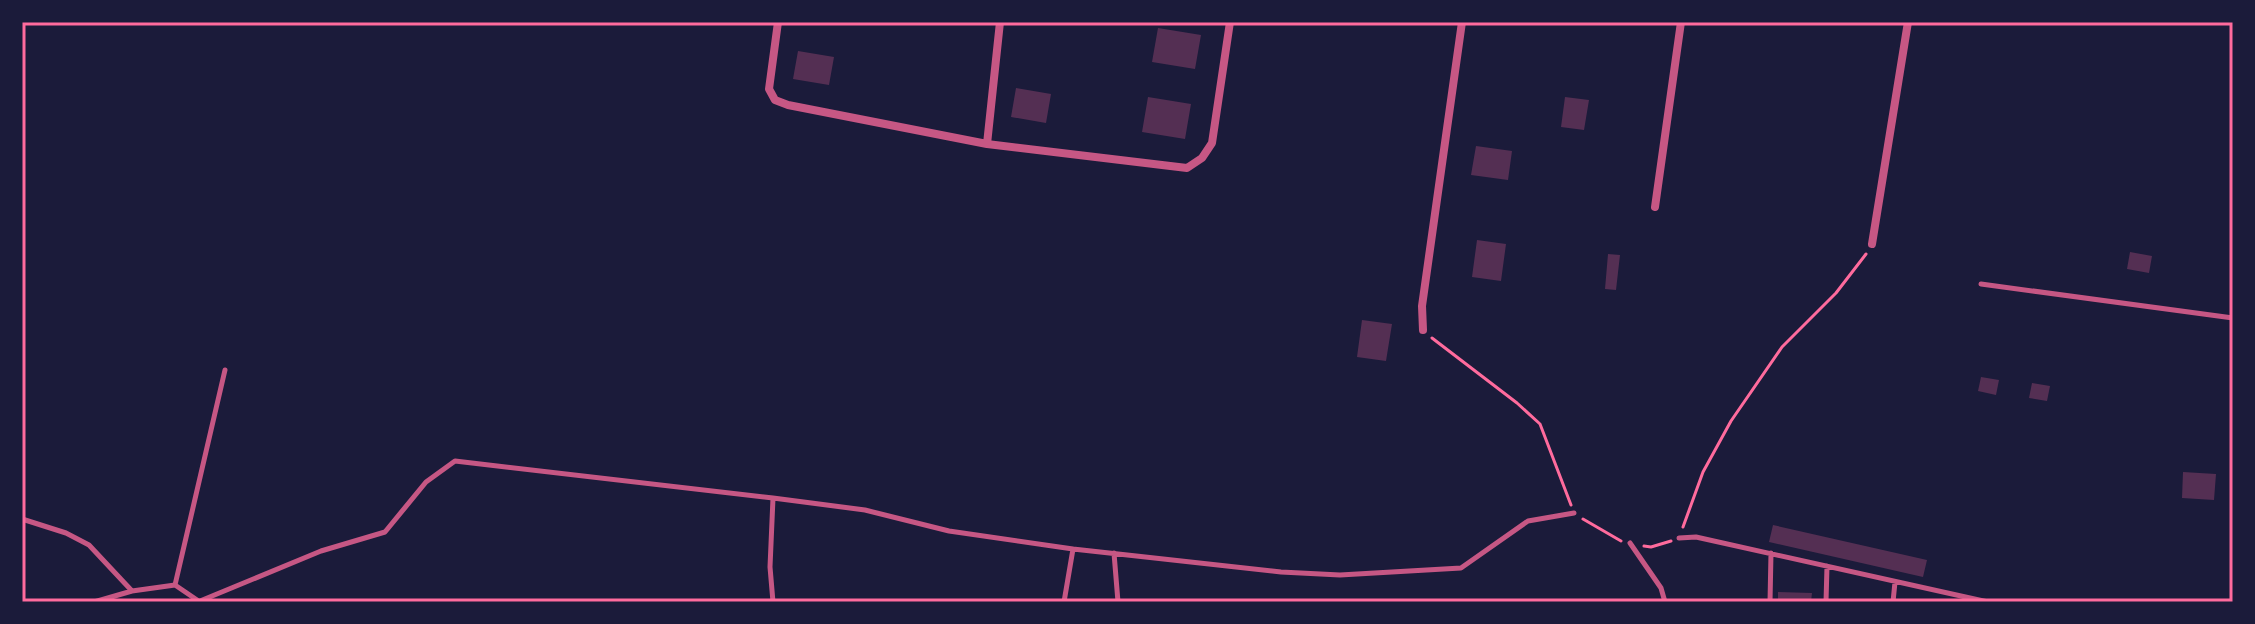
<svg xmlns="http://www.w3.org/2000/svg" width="2255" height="624" viewBox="0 0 2255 624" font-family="'Open Sans',sans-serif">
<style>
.building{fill:#542f53}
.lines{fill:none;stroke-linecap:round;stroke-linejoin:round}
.path{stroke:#ff6b9d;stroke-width:3}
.service{stroke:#c65784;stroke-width:5}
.minor{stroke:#c65784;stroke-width:8}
.neatline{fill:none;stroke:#ff6b9d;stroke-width:3}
</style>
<rect width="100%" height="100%" fill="#1b1b3a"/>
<!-- building -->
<path class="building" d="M1158,28L1201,35L1195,69L1152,62Z
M798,51L834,57L829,85L793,79Z
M1016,88L1051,94L1046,123L1011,117Z
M1148,97L1191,104L1185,139L1142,132Z
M1565,97L1589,100L1584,130L1561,127Z
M1476,146L1512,151L1508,180L1471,175Z
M1477,240L1506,244L1501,281L1472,277Z
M2130,252L2152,256L2149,273L2127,269Z
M1608,254L1620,255L1616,290L1605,289Z
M1362,320L1392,324L1386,361L1357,357Z
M1981,377L1999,380L1996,395L1978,391Z
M2032,383L2050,386L2047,401L2029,398Z
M2183,472L2216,474L2214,500L2182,498Z
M1773,525L1927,560L1923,577L1769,542Z
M1778,592L1812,593L1811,602H1778Z"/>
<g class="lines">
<!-- path -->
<path class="path" d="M1432,338L1517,403L1540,424L1571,505
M1583,519L1621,541
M1683,527L1703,472L1731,421L1782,347L1836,293L1866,254
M1644,546L1651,547L1671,541"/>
<!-- service -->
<path class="service" d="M1981,284L2233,318
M22,519L66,533L89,545L132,591L175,585L200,602
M1679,538L1696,537L1988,602
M1630,543L1661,588L1665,602
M1114,553L1118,602
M175,585L225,370
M200,601L321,551L385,532L426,482L455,461L773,498L865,510L949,531L1073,549L1281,572L1340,575L1461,568L1528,521L1574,513
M94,602L132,591
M773,602L770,567L773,498
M1064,602L1073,549
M1770,602L1771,553
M1826,602L1827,566
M1893,602L1895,582"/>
<!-- minor -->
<path class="minor" d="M778,22L769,89L775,100L788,105L987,144L1187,168L1202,158L1212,143L1230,22
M987,144L1000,22
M1655,207L1681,22
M1872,244L1908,22
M1423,330L1422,306L1462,22"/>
</g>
<!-- border -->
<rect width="2255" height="624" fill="none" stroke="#1b1b3a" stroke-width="48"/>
<rect x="24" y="24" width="2207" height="576" class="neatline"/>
</svg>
